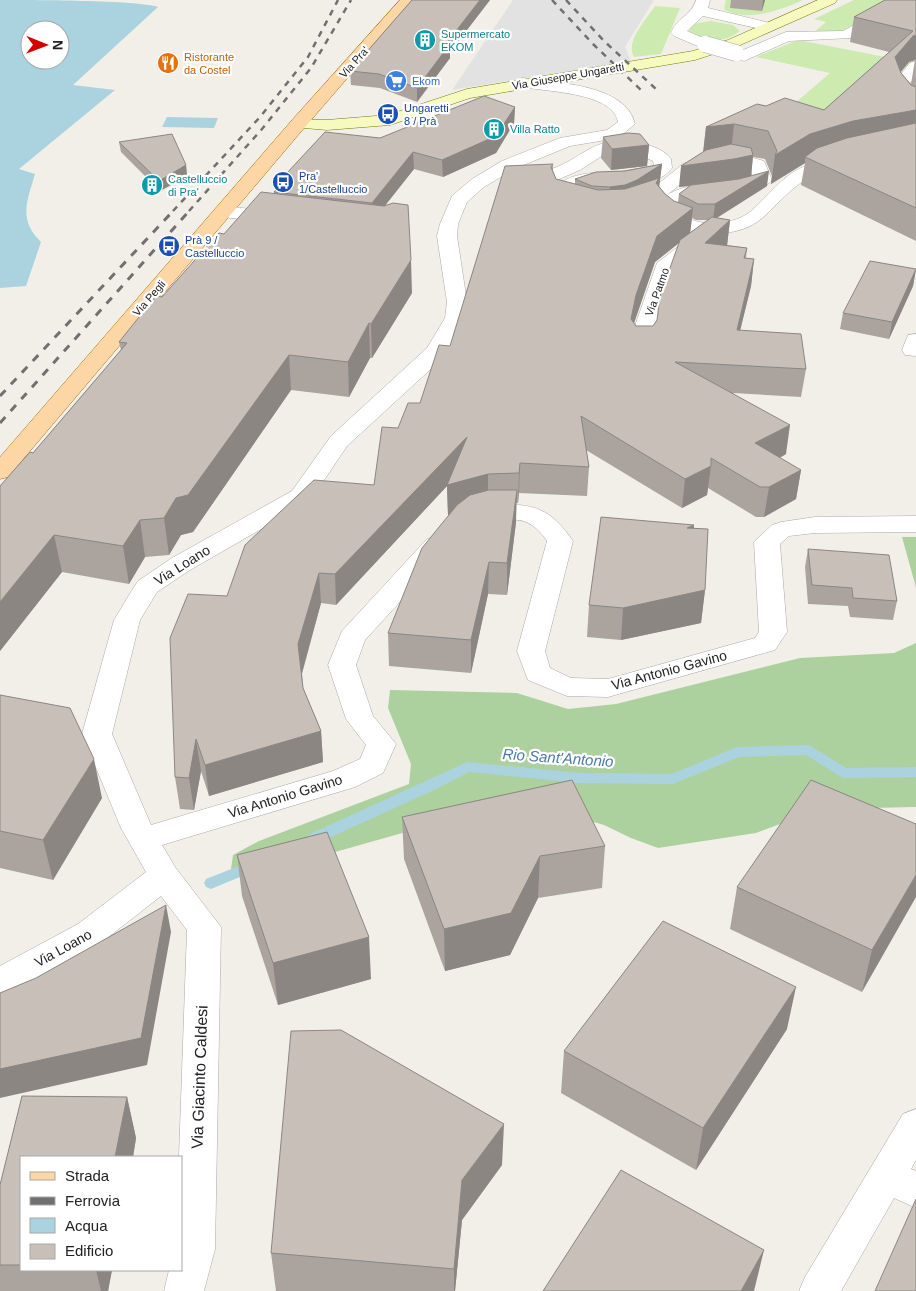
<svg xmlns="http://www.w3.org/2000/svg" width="916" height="1291" viewBox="0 0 916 1291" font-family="Arial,sans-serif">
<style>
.grass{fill:#cdebb0}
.forest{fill:#add19e}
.parking{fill:#e2e2e2}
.water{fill:#aad3df;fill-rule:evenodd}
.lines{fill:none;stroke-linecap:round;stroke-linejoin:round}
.stream{fill:#aad3df;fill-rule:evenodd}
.street-casing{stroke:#a9a9a9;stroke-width:1}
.secondary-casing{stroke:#707d05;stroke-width:1}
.primary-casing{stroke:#a06b00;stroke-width:1}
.street{fill:#fff;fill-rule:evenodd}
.secondary{fill:#f7fabf;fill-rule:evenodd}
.primary{fill:#fcd6a4;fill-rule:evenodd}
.rail-far1{stroke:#707070;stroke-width:2.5;stroke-dasharray:6 6;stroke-linecap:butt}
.rail{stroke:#707070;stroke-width:3;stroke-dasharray:8 8;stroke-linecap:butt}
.street-bridge-casing{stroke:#a9a9a9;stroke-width:17;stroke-linecap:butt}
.street-bridge{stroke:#fff;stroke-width:16}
.wall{fill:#aba49e;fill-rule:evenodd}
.shaded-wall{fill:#8b8681}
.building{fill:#c7bfb8;stroke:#8b8681}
.labels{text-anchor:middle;stroke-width:4.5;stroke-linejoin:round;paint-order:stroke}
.far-culture-label{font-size:11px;fill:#0d838f;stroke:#fff;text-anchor:start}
.far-food-label{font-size:11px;fill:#c56008;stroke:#fff;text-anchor:start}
.far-street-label{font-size:11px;fill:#222;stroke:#fff}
.far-shop-label{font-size:11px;fill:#366cbe;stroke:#fff;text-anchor:start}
.far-transit-label{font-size:11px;fill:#164399;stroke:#fff;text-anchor:start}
.street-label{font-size:14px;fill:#222;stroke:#fff}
.water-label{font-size:15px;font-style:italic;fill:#4a7aab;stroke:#fff}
.near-street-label{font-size:16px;fill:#222;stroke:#fff}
</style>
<rect width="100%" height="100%" fill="#f2efe9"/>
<!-- grass -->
<path class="grass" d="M726,0H803C782,10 745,23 724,9Z
M854,0H898L850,29L838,32H814L826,22L814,19Z
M655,6L680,8L661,54L634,57C625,41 646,20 655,6Z
M711,21L733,25L740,31C727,42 701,45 689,31L693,24Z
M798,40L911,62L894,79L826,127L780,116L830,73L756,57Z"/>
<!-- forest -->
<path class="forest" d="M902,537H916V589L915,584Z
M916,643V807L820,809L756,833L658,848L631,838L604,825L548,809L427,826L268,871L230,876L233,855L259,841L409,784L411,764L388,708L390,690L517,693L568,709L616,704L800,658L894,653Z"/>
<!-- parking -->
<path class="parking" d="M513,0H654L625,47L631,61L452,90Z"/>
<!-- water -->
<path class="water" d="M0,0C31,0 137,0 158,7L73,85L115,90L19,169L35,174C27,202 18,219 41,242L26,286L0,288ZM30,30H60V60H30Z
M167,117L218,118L214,128L162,127Z"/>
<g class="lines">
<!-- stream -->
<path class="stream" d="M809,745L846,768L916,767V777L843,778L806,755L739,757L673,784L580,783L469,772L434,790L318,843H308L306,839L308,835L467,762L580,773L672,774L737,747Z
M254,860L259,861L261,865L259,869L211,889L206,887L204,883L206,879Z"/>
<!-- street casing -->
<g class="street-casing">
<path id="street" d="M696,0H710L708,8L774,24L776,27L769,31L703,16L687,31L710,41L713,44L710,47H700L674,36L671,33C676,19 692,15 696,0Z
M900,0H916V3L851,38L789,41L744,61L731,56L728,53L736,48L743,50L786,32L843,31Z
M916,61V76L908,85L916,99V115C904,112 895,96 892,85L910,63Z
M523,78C556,83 626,84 635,124L618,138L570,146L514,169L484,187L467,202L458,224L457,236L467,302L465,318L444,357L347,446L310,501L190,570L157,592L140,620L112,734L151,825L333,771L360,759L366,745L346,719L328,665L342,631L427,539L436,536L445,539L449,544L420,580L365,640L356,665L373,716L396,744L383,773L355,787L162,845L175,867L221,927L215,1249L204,1291H164L169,1270H181V1157H179L187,930L161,896L102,942L12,992L0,996V966L78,924L146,872L121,828L82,734L114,620L134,587L138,581L172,558L292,491L331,436L427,348L445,318L447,302L437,236L440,224L452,196L472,179L502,161L560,138L607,130L618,122C613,91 542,92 517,86L515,83L517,80Z
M616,141C633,141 660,144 671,159L672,168C654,194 597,175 571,194V196L584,202L586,206L584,210H570L556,203L552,192C571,164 617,176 646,170L654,166L653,161L633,152H608L580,170L557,180L527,187H513L510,183L513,179C529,175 544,173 559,166C582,156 589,144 616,141Z
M718,153L739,154L764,161L772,180C761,195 709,196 690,199L675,209C691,228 731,227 750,212C764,200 776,184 792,173C806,164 823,160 839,156L845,157L848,161L845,165C829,169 813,174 799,184C764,211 764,232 712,234L714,236L711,240L676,266L656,323L653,347L650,352L642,353L634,352L631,347L636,323L657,263L696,233C678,230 666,224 656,209L663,199L636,212H622L620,208L622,204L648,192L683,164ZM718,164L739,165L750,168L753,178C726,187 690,179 666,196L696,171Z
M223,206L279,212L286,214L288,218L286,222L279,224L216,216L214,212L216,208Z
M916,334V356L905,355L902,350L908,335Z
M494,505C534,503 550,508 573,541L545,651L550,668L571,678L608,679L755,638L759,632L754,542L772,525L781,522L815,517L916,516V532L815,533L789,536L780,544L787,632L775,650L608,697L567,696L528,680L517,651L547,541C522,504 501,528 469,520L466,515L469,510Z
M916,1109V1160L911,1169L916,1171V1208L894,1198L841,1291H799L805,1277L903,1114Z"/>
</g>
<!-- secondary casing -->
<g class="secondary-casing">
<path id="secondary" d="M818,0H837L835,3L738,46L695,60L470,98L390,125L327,130L293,127L291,123L293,119L327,120L388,115L467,89L693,51L728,40Z"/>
</g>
<!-- primary casing -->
<g class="primary-casing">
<path id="primary" d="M400,0H415L305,127L8,477L0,479V457L293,119Z"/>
</g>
<!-- street -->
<use href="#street" class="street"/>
<!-- secondary -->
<use href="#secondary" class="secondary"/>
<!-- primary -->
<use href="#primary" class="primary"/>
<!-- rail-far1 -->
<path class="rail-far1" d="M552,0L593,44L642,91
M566,0L604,41L656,89
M173,211L260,117L308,57L338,0
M189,211L262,129L311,68L351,0"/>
<!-- rail -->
<path class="rail" d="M0,396L174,210
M0,423L190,210"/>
<!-- street-bridge casing -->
<g class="street-bridge-casing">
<path id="street-bridge" d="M705,44L736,53"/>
</g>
<!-- street-bridge -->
<use href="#street-bridge" class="street-bridge"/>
</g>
<!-- wall -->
<path class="wall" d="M412,0H490L450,52V58L417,102L380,88L351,85L350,71Z
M731,0H765L762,11L730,8Z
M916,0V241L801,185L805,163L771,184L772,176L765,159L753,157L751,176L767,186L717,218L730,220L727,245L747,248L746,258L754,259L751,286L740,331L806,369L801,397L733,393L786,454L780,458L801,470L796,499L764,517H756L708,488L707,495L682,508L586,450L589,467L587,496L519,493L518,503H516V522L507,595L488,594L471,673L389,666L388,633L449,515H448L447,486L336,605L321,603L302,674L303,688L321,731L323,762L209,796L201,771L194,810L180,809L175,777L227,596L374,485L398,428L420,403L450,346L553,164V171L556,179L575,184V179L662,164L659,186L665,194L674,201L678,202L679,194L690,186L679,187L703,152L706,127L766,106L824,110L889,52L850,42L854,17ZM915,60L911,84L900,72L909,62ZM692,218L696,220H708L690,233ZM679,243L657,320L653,326H636L634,323L655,262Z
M515,107L514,123L496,153L443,177L414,169L385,205L412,293L372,358H370L349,397L291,390L193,532L181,535L169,555L145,557L129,584L62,572L0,651V486L33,453L121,350L119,342L162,297L224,234L274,193V192L286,178V174L380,138Z
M603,137L649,145L647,166L611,170L601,158Z
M119,142L186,165L187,176L160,191L121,152Z
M916,269L913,286L889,339L840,329L843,313Z
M694,525V529L705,590L701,623L621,640L587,637L589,605Z
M808,549L897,601L893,620L850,617L848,606L808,604L805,567Z
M0,695L102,798L53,880L0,868Z
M402,817L605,846L602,888L538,898L510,955L445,971L404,859Z
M916,824L862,992L730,929L737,887Z
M237,855L371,979L278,1005L242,896Z
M787,1029L696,1170L561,1093L564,1051Z
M22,1096L127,1097L136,1138L133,1157H21V1270H112L108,1291H0V1185Z
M502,1165L462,1220L455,1291H276L271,1253Z"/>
<!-- shaded-wall -->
<path class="shaded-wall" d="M480,0H490L450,52V58L417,102V88L446,44Z
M763,0H765L762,11Z
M916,35V60L915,59V60L909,62L891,84L895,57L913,36Z
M515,107L514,123L496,153L443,177L442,160Z
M916,110V137L805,157V163L771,184L775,155L810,134L853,121Z
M734,124L731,152L703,155L706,127Z
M649,145L647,166L611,170L612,149Z
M413,152L414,169L373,221L372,203Z
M753,155L751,177L731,180L679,187L681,166Z
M662,164L657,204L609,203L610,187Z
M186,165L187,176L160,191L159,181Z
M769,171L767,186L713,220L715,204Z
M693,208L690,234L655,262L634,323L631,319L636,295L657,236Z
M730,220L727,246L705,243Z
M754,259L751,286L733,359L737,330Z
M411,260L412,293L372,358L371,324Z
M916,269L913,286L889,339L892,322Z
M369,323L370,358L349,397L348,362Z
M289,355L291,390L193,532L181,535L169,555L164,518L176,498Z
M790,425L786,454L751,473L755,443Z
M467,437L488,474V504L448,515L447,486L336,605L335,574Z
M520,463L519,493L518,503L519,473Z
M711,466L707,495L682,508L685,479Z
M801,470L796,499L764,517L769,487Z
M517,490L516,522L507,595V563Z
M140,520L145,557L129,584L123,546Z
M694,525L690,556L687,528Z
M54,535L62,572L0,651V602Z
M489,562L488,594L471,673V640Z
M319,573L321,603L301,676L298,644Z
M705,590L701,623L621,640L623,608Z
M321,731L323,762L209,796L205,765Z
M196,739L201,771L194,810L189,778Z
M94,759L102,798L53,880L43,840Z
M540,856L538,898L510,955L445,971L444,929Z
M916,875V897L862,992L872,950Z
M166,905L171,932L147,1065L0,1098V1069Z
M369,937L371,979L278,1005L273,963Z
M796,987L787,1029L696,1170L703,1128Z
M127,1097L136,1138L133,1157H115Z
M504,1124L502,1165L462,1220L455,1291H454V1269L462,1180Z
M764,1250L754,1291H741Z
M96,1270H112L108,1291H101Z"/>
<!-- building -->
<path class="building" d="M412,0H480L446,44H450L417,88L379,74L350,71Z
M885,0H916V35L913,36L895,57L901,73L911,85L916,87V110L853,121L810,134L775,155L777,151L768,131L734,124L706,127L757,104L766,106L785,98L824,110L913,31L854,17Z
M484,96L515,107L496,136L442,160L413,152L372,203L274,192L290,174H286L325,132L380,138Z
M916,123V208L805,157L817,148L847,138Z
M628,133L640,134L649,145L612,149L603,137Z
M172,134L186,165L159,181L119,142Z
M731,144L751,148L753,155L734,159L681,166L706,150Z
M553,164L551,167L556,179L598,190L625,189L659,178L656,183L665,194L674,201L693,208L657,236L636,295L631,319L636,326H653L657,320L660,296L680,240L712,217L730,220L705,243L747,248L744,258L754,259L737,330L801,334L806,369L675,362L790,425L755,443L801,470L769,487H760L711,458V466L685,479L581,416L589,467L520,463L519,473L488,474L447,485L467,437L335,574L319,573L298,644L303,688L321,731L205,765L196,739L189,778L175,777L170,638L188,594L227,596L245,545L314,480L374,485L382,427L398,428L408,403H420L439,345L450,346L505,166Z
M662,164L637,180L625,185L610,187L592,186L575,179L596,172L625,171Z
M769,171L715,204H698L679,194L691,185L739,179Z
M261,192L384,206L393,203L408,205L411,260L371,324L369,323L348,362L289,355L188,495L176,498L164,518L140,520L123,546L54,535L0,602V486L30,452L33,453L127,343L119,342L156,296L162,297L219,233L224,234Z
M870,261L916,269L892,322L843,313Z
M489,490H517L507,563L489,562L471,640L388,633L422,548L457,505L470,495Z
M601,517L694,525L687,528L708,529L705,590L623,608L589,605Z
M808,549L889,555L897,601L853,598L852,588L812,585Z
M0,695L70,708L94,759L43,840L0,831Z
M572,780L605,846L540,856L511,913L444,929L402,817Z
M811,780L916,824V875L872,950L737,887Z
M327,832L369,937L273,963L237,855Z
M166,905L141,1038L0,1069V993L36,978Z
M663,921L796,987L703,1128L564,1051Z
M341,1030L504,1124L462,1180L454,1269L271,1253L291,1031Z
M22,1096L127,1097L115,1157H21V1265H0V1185Z
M621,1170L764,1250L741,1291H543Z
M916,1199V1291H875Z"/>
<!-- icons -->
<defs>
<g id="building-disc" transform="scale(1.125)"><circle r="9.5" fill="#0f9aa8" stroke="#fff"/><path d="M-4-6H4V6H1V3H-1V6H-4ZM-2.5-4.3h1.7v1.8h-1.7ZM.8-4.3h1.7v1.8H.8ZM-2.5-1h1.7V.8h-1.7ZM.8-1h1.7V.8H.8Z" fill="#fff"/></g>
<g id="restaurant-disc" transform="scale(1.125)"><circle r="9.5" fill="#e8710a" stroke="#fff"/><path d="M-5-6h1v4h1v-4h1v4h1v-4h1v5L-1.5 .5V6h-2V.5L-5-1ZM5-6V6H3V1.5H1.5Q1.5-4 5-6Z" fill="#fff"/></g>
<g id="supermarket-disc" transform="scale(1.125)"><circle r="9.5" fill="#3f7fe0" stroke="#fff"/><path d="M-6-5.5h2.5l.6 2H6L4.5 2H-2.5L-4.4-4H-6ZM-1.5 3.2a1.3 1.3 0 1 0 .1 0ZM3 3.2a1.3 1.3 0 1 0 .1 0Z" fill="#fff"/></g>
<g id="bus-disc" transform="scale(1.125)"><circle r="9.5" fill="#1a4fb4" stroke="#fff"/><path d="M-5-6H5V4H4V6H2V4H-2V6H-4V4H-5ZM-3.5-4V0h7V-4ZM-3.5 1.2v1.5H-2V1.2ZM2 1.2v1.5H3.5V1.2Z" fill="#fff"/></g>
</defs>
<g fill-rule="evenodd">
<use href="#building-disc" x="425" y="40"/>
<use href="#restaurant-disc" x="168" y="63"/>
<use href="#supermarket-disc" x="396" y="81"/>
<use href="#bus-disc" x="388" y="114"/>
<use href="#building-disc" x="494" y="129"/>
<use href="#bus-disc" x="283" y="182"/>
<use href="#building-disc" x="152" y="185"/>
<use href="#bus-disc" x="169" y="246"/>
</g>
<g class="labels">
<!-- far-culture labels -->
<g class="far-culture-label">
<text x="441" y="38">Supermercato<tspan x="441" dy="13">EKOM</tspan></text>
<text x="510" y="133">Villa Ratto</text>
<text x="168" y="183">Castelluccio<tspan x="168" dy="13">di Pra'</tspan></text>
</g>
<!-- far-food labels -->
<g class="far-food-label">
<text x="184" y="61">Ristorante<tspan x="184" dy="13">da Costel</tspan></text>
</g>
<!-- far-street labels -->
<g class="far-street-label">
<text transform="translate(354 62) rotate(-48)" y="4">Via Pra'</text>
<text transform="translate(568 76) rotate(-10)" y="4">Via Giuseppe Ungaretti</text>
<text transform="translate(657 292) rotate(-70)" y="4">Via Patmo</text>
<text transform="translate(149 298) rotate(-49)" y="4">Via Pegli</text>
</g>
<!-- far-shop labels -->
<g class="far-shop-label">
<text x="412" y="85">Ekom</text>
</g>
<!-- far-transit labels -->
<g class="far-transit-label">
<text x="404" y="112">Ungaretti<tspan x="404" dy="13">8 / Prà</tspan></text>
<text x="299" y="180">Pra'<tspan x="299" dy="13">1/Castelluccio</tspan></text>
<text x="185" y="244">Prà 9 /<tspan x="185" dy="13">Castelluccio</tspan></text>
</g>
<!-- street labels -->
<g class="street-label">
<text transform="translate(182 565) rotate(-32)" y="5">Via Loano</text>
<text transform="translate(669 670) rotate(-15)" y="5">Via Antonio Gavino</text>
<text transform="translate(285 796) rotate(-17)" y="5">Via Antonio Gavino</text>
<text transform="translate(63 948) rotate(-29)" y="5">Via Loano</text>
</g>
<!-- water labels -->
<g class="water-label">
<text transform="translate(558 758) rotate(4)" y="5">Rio Sant'Antonio</text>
</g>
<!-- near-street labels -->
<g class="near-street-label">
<text transform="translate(199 1077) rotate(-88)" y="6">Via Giacinto Caldesi</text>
</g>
</g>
<!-- legend -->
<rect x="20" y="1156" width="162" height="115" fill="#ffffff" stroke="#a7a7a7"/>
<rect x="30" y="1172" width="25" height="8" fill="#fcd6a4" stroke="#a7a7a7"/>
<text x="65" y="1181" font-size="15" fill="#222222">Strada</text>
<rect x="30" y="1197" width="25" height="8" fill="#707070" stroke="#a7a7a7"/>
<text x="65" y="1206" font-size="15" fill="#222222">Ferrovia</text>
<rect x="30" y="1218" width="25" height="15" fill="#aad3df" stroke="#a7a7a7"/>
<text x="65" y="1231" font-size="15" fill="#222222">Acqua</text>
<rect x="30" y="1244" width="25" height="15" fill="#c7bfb8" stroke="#a7a7a7"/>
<text x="65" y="1256" font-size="15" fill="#222222">Edificio</text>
<!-- north arrow -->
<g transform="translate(45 45) rotate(91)"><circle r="24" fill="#ffffff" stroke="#a7a7a7"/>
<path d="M0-4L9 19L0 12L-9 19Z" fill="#d40000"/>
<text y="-8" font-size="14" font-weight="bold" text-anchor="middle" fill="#222222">N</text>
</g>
</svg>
